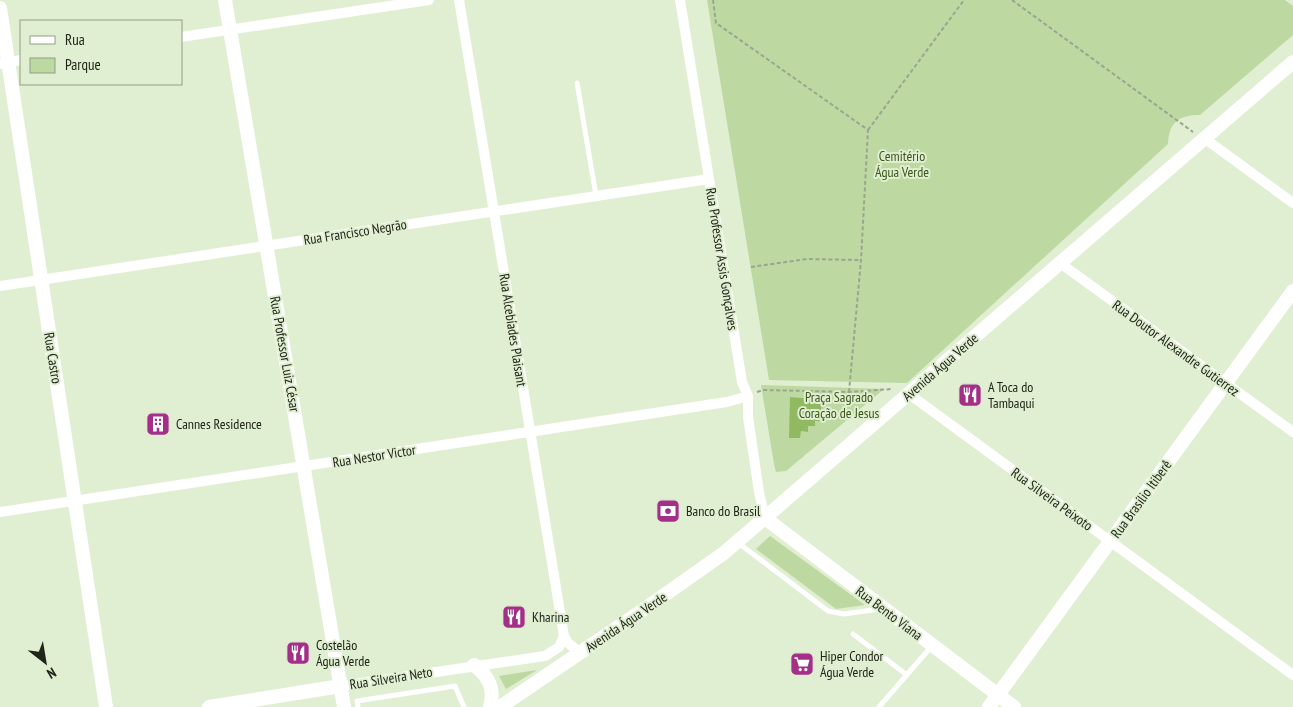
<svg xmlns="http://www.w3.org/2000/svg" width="1293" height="707" viewBox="0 0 1293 707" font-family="'PT Sans Narrow',sans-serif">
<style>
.green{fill:#bed8a2}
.water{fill:#91b961}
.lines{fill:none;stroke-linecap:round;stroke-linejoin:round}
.path{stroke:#9aa58f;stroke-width:2;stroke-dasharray:4 2.5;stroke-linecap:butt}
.lane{stroke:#fff;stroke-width:5}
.street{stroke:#fff;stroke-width:10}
.secondary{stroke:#fff;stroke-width:14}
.labels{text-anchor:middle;stroke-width:4;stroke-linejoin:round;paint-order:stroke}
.park-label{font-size:14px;fill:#3c5618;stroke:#e0eed1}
.street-label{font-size:14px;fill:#20251a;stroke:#e0eed1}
.poi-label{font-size:14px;fill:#20251a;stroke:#e0eed1;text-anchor:start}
</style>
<rect width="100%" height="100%" fill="#e0eed1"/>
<!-- green -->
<path class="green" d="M707,0H1285L1293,6V35L1200,115C1179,115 1169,122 1168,144L907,383L769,380Z
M761,385L884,389L786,471L776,472L774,464Z
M770,536L865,605L836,609L756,549Z
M537,670L506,689L499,676Z"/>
<!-- water -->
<path class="water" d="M790,397L822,400L820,421H815V426H808V432L801,431L800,438H789Z"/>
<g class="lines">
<!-- path -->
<path class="path" d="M713,0L716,23L868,130L861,260L849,392
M1012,0L1193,132
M868,130L964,0
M751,267L807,259L861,260
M757,392L763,390L849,392L892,389"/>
<!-- lane -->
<path class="lane" d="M577,83L596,196
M737,542L828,611L844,614L880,609
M853,634L907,675
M358,707L357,701L455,686L464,707
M879,707L931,647"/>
<!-- street -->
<path class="street" d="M459,0L564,636L568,643L581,653
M680,0L742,382L748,396V417L759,492L765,518
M181,37L429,0
M0,64L21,60
M1204,138L1293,203
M1060,263L1293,432
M0,286L709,179
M909,394L1293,675
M0,512L727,402L748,396
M341,686L545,656L559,647L564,636"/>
<!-- secondary -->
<path class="secondary" d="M225,0L344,707
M0,8L106,707
M765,518L1014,707
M474,665C489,676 495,689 490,707
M209,707L341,686
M500,707L646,608L724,553L1293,62
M989,707L1293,291"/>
</g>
<!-- icons -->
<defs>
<g id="restaurant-square" transform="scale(1.25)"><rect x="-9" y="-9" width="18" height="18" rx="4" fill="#a42f88" stroke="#e0eed1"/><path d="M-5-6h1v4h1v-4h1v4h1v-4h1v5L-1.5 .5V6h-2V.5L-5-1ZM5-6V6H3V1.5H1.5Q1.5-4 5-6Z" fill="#fff"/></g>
<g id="building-square" transform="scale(1.25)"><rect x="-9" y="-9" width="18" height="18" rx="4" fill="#a42f88" stroke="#e0eed1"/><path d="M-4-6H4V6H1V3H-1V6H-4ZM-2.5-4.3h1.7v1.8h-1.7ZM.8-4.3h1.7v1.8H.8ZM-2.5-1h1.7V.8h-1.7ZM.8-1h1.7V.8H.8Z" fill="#fff"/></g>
<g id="bank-square" transform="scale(1.25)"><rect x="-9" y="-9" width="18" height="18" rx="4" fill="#a42f88" stroke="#e0eed1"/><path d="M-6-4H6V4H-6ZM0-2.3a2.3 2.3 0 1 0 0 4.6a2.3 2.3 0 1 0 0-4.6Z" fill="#fff"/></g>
<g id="supermarket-square" transform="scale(1.25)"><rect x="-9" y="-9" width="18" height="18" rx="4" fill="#a42f88" stroke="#e0eed1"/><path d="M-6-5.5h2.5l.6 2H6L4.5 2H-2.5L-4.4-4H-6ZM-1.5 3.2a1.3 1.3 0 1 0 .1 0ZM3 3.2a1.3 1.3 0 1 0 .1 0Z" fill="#fff"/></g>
</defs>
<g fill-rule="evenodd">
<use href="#restaurant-square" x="970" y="395"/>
<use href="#building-square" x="158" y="424"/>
<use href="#bank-square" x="668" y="511"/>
<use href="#restaurant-square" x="514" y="617"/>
<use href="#restaurant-square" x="298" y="653"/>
<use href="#supermarket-square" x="802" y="664"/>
</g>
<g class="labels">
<!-- park labels -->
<g class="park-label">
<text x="902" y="161">Cemitério<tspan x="902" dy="16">Água Verde</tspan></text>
<text x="839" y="402">Praça Sagrado<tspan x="839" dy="16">Coração de Jesus</tspan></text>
</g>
<!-- street labels -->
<g class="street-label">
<text transform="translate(355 232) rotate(-9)" y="5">Rua Francisco Negrão</text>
<text transform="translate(722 259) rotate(81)" y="5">Rua Professor Assis Gonçalves</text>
<text transform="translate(513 330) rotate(81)" y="5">Rua Alcebíades Plaisant</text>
<text transform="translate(1176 348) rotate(36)" y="5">Rua Doutor Alexandre Gutierrez</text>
<text transform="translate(285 354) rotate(80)" y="5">Rua Professor Luiz César</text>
<text transform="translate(53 358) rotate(81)" y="5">Rua Castro</text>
<text transform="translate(940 367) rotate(-41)" y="5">Avenida Água Verde</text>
<text transform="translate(374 456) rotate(-9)" y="5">Rua Nestor Victor</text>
<text transform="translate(1052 499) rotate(36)" y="5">Rua Silveira Peixoto</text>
<text transform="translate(1141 499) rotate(-54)" y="5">Rua Brasílio Itiberê</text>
<text transform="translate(889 613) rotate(37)" y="5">Rua Bento Viana</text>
<text transform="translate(626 622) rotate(-34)" y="5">Avenida Água Verde</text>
<text transform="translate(391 678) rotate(-9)" y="5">Rua Silveira Neto</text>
</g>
<!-- poi labels -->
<g class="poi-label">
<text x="988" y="392">A Toca do<tspan x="988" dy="16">Tambaqui</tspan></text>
<text x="176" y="429">Cannes Residence</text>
<text x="686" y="516">Banco do Brasil</text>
<text x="532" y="622">Kharina</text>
<text x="316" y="650">Costelão<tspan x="316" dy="16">Água Verde</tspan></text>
<text x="820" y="661">Hiper Condor<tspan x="820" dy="16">Água Verde</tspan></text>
</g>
</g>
<!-- legend -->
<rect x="20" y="20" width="162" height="65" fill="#e0eed1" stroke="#939e88"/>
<rect x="30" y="36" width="25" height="8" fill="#ffffff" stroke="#939e88"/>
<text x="65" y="45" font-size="15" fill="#20251a">Rua</text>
<rect x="30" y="58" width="25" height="15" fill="#bed8a2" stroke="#939e88"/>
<text x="65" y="70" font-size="15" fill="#20251a">Parque</text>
<!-- north arrow -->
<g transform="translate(45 662) rotate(149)" stroke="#e0eed1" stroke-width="4" paint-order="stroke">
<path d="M0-4L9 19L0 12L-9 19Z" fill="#20251a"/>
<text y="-8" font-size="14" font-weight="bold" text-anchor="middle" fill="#20251a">N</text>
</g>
</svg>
